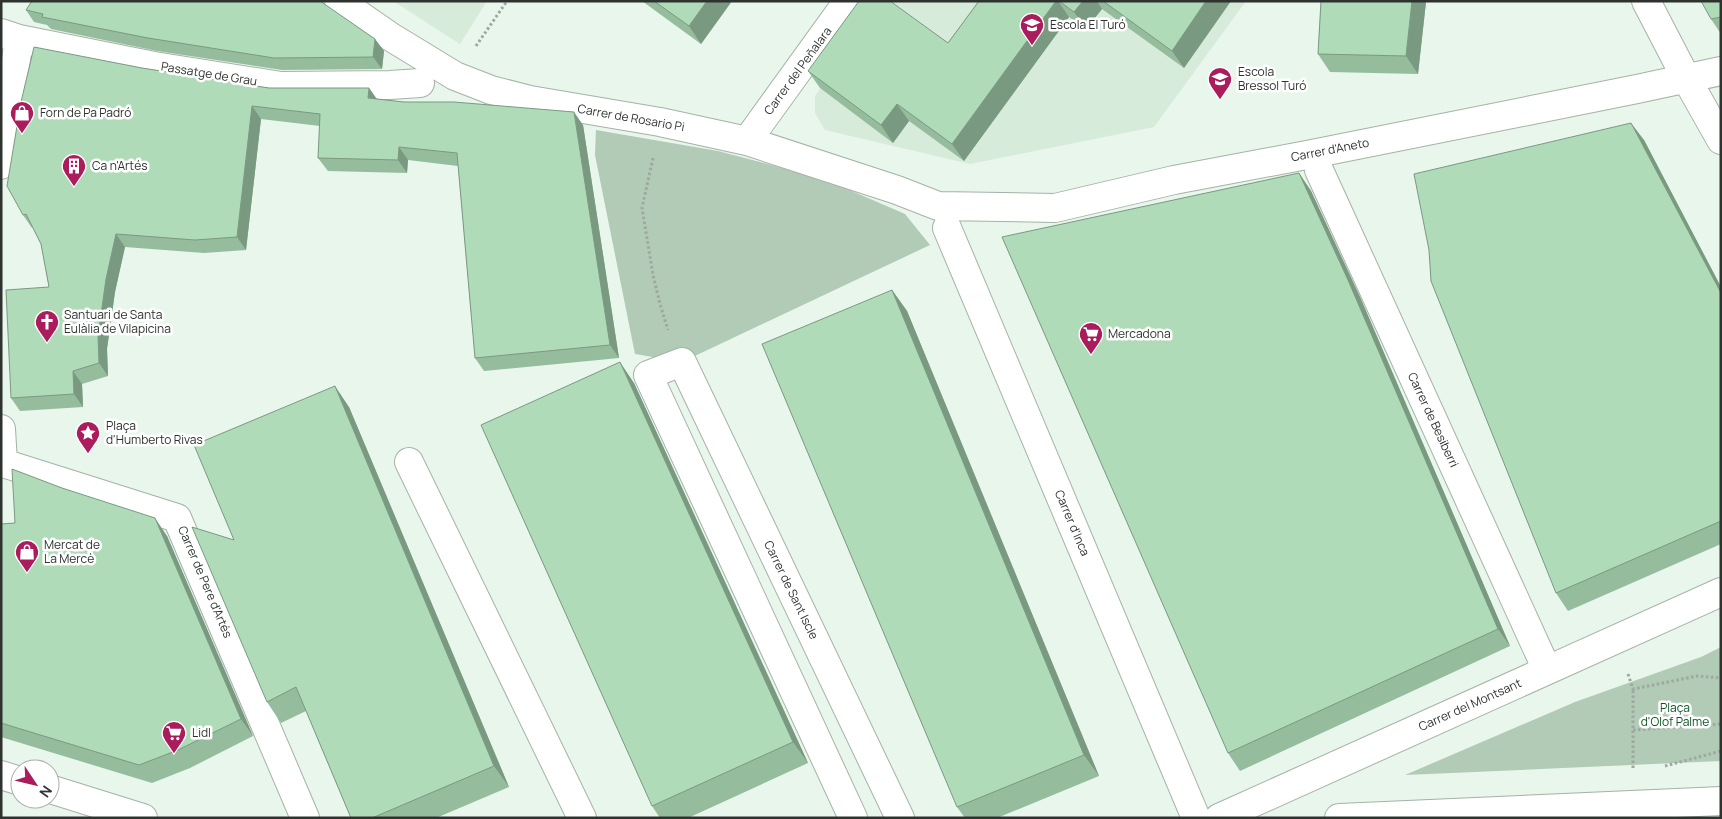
<svg xmlns="http://www.w3.org/2000/svg" width="1722" height="819" viewBox="0 0 1722 819" font-family="Manrope,sans-serif">
<style>
.built{fill:#d7ebdb}
.green{fill:#b1cbb6}
.lines{fill:none;stroke-linecap:round;stroke-linejoin:round}
.street-casing{stroke:#a5b2a7;stroke-width:30}
.path{stroke:#9da8a0;stroke-width:3;stroke-dasharray:2.5 2.5;stroke-linecap:butt}
.street{stroke:#fff;stroke-width:28}
.wall{fill:#96bc9e}
.shaded-wall{fill:#7a9981}
.building{fill:#afdbb8;stroke:#7a9981}
.labels{text-anchor:middle;stroke-width:5;stroke-linejoin:round;paint-order:stroke}
.poi-label{font-size:12px;fill:#2e332f;stroke:#fff;text-anchor:start}
.street-label{font-size:12px;fill:#2e332f;stroke:#fff}
.park-label{font-size:12px;fill:#0f5328;stroke:#fff}
</style>
<rect width="100%" height="100%" fill="#e8f6eb"/>
<!-- built -->
<path class="built" d="M393,1H487L460,44Z
M883,1H1246L1154,127L970,164L825,130L815,113V96Z"/>
<!-- green -->
<path class="green" d="M596,130L718,151L832,181L831,182L905,214L930,245L682,362L635,354L595,155Z
M1721,647V761L1405,775L1575,702L1701,657Z"/>
<g class="lines">
<!-- street casing -->
<g class="street-casing">
<path id="street" d="M339,1L391,37L455,76L491,90L530,100L660,122L747,141L897,190L938,206L1055,208L1174,180L1312,154L1637,89L1721,71
M1646,1L1686,78L1721,140
M1,33L19,39L154,66L281,86L390,85L420,83
M747,141L848,1
M1,165L19,39
M1319,170L1547,670
M947,228L1196,818
M1,429L3,463L177,518L305,818
M409,462L582,818
M1,775L20,781
M50,789L143,818
M853,818L648,375L682,362L900,818
M1219,818L1721,592
M1339,818L1721,801"/>
</g>
<!-- path -->
<path class="path" d="M476,46L507,1
M653,158L642,208L653,275L660,304L668,330
M1628,674L1633,689L1697,676L1721,678
M1633,730L1721,724
M1665,766L1721,751
M1633,768V689"/>
<!-- street -->
<use href="#street" class="street"/>
</g>
<!-- wall -->
<path class="wall" d="M642,1H732L701,44Z
M979,1H1231L1184,68L1102,9L1086,29L1069,17L964,161L909,121L893,143L820,88L808,71L948,43Z
M1321,1H1427L1426,2L1418,74L1330,72L1318,54Z
M1721,1V34L1711,19Z
M322,4L375,39L384,51L382,69L282,70L157,51L51,29L47,25L34,22L26,10Z
M142,68L269,88H369L377,99L583,125L619,358L484,371L475,358L458,166L408,160L407,173L328,171L318,158L320,126L261,119L246,250L204,253L125,247L115,292L107,349L108,376L82,384L83,407L20,411L11,398L49,287L41,244L33,228H32L23,215Z
M1644,140L1721,287V544L1568,611L1556,593Z
M1299,173L1311,191L1360,297L1510,646L1240,771L1228,753Z
M892,290L907,311L1099,776L997,818H965L957,807Z
M634,383L808,763L688,818H660L652,806Z
M349,407L509,787L436,818H351L306,711L281,723L267,702Z
M1,524L167,536L253,736L190,768L152,783L1,737Z"/>
<!-- shaded-wall -->
<path class="shaded-wall" d="M707,1H732L701,44L689,26Z
M1056,1H1058L1069,17L964,161L952,144Z
M1083,1H1097L1102,9L1086,29L1074,12Z
M1206,1H1231L1184,68L1172,51Z
M1412,1L1426,2L1418,74L1406,56Z
M375,39L384,51L382,69L373,57Z
M369,88L378,101L368,98Z
M897,104L909,121L893,143L881,125Z
M252,106L261,119L246,250L237,237Z
M574,112L583,125L619,358L610,345Z
M1631,123L1644,140L1721,287V293Z
M399,147L408,160L407,173L398,160Z
M1299,173L1311,191L1360,297L1510,646L1498,629Z
M116,234L125,247L115,292L107,349L108,376L99,363L98,336L106,279Z
M892,290L907,311L1099,776L1084,755Z
M620,362L634,383L808,763L793,742Z
M73,371L82,384L83,407L74,394Z
M335,386L349,407L509,787L494,766Z
M155,518L167,536L253,736L241,719Z"/>
<!-- building -->
<path class="building" d="M32,1H320L375,39L373,57L274,58L148,38L42,17L43,14L26,10Z
M654,1H707L689,26Z
M859,1H890L948,43L979,1H1056L952,144L897,104L881,125L808,71Z
M1059,1H1083L1074,12Z
M1103,1H1206L1172,51Z
M1321,1H1412L1406,56L1318,54Z
M1701,1H1721V17L1711,19Z
M34,47L142,68L269,88H369L368,98L404,102H454L574,112L610,345L475,358L457,153L399,147L398,160L318,158L320,114L252,106L237,237L195,240L116,234L106,279L98,336L99,363L73,371L74,394L11,398L6,290L49,287L41,244L26,214L23,215L7,186L21,102Z
M1631,123L1721,293V521L1556,593L1431,281L1429,250L1414,174Z
M1299,173L1348,280L1498,629L1228,753L1002,237Z
M892,290L1084,755L957,807L762,344Z
M620,362L793,742L652,806L481,425Z
M335,386L494,766L372,818H351L296,687L267,702L192,527L234,540L194,445Z
M12,469L62,488L155,518L241,719L178,750L139,765L1,723V524L15,523Z"/>
<!-- icons -->
<defs>
<g id="school-pin" transform="scale(1.25)"><path d="M0 17L-7.5 6A9.5 9.5 0 1 1 7.5 6Z" fill="#aa1c5b" stroke="#fff"/><path d="M0-5L7-2L0 1L-7-2ZM-4 1L0 2.5L4 1V4Q0 6-4 4Z" fill="#fff"/></g>
<g id="shop-pin" transform="scale(1.25)"><path d="M0 17L-7.5 6A9.5 9.5 0 1 1 7.5 6Z" fill="#aa1c5b" stroke="#fff"/><path d="M-5-2.5h2.3a2.7 3.5 0 0 1 5.4 0H5L5.5 6h-11ZM-1.5-2.5h3a1.5 2.3 0 0 0-3 0Z" fill="#fff"/></g>
<g id="building-pin" transform="scale(1.25)"><path d="M0 17L-7.5 6A9.5 9.5 0 1 1 7.5 6Z" fill="#aa1c5b" stroke="#fff"/><path d="M-4-6H4V6H1V3H-1V6H-4ZM-2.5-4.3h1.7v1.8h-1.7ZM.8-4.3h1.7v1.8H.8ZM-2.5-1h1.7V.8h-1.7ZM.8-1h1.7V.8H.8Z" fill="#fff"/></g>
<g id="church-pin" transform="scale(1.25)"><path d="M0 17L-7.5 6A9.5 9.5 0 1 1 7.5 6Z" fill="#aa1c5b" stroke="#fff"/><path d="M-1.2-6h2.4v3.5h3.3v2.4h-3.3V6h-2.4V-.1h-3.3v-2.4h3.3Z" fill="#fff"/></g>
<g id="supermarket-pin" transform="scale(1.25)"><path d="M0 17L-7.5 6A9.5 9.5 0 1 1 7.5 6Z" fill="#aa1c5b" stroke="#fff"/><path d="M-6-5.5h2.5l.6 2H6L4.5 2H-2.5L-4.4-4H-6ZM-1.5 3.2a1.3 1.3 0 1 0 .1 0ZM3 3.2a1.3 1.3 0 1 0 .1 0Z" fill="#fff"/></g>
<g id="sight-pin" transform="scale(1.25)"><path d="M0 17L-7.5 6A9.5 9.5 0 1 1 7.5 6Z" fill="#aa1c5b" stroke="#fff"/><path d="M0-6L1.8-2.2L6-1.7L2.9 1.2L3.7 5.4L0 3.3L-3.7 5.4L-2.9 1.2L-6-1.7L-1.8-2.2Z" fill="#fff"/></g>
</defs>
<g fill-rule="evenodd">
<use href="#school-pin" x="1032" y="25"/>
<use href="#school-pin" x="1220" y="79"/>
<use href="#shop-pin" x="22" y="113"/>
<use href="#building-pin" x="74" y="166"/>
<use href="#church-pin" x="47" y="322"/>
<use href="#supermarket-pin" x="1091" y="334"/>
<use href="#sight-pin" x="88" y="433"/>
<use href="#shop-pin" x="27" y="552"/>
<use href="#supermarket-pin" x="174" y="733"/>
</g>
<g class="labels">
<!-- poi labels -->
<g class="poi-label">
<text x="1050" y="29">Escola El Turó</text>
<text x="1238" y="76">Escola<tspan x="1238" dy="14">Bressol Turó</tspan></text>
<text x="40" y="117">Forn de Pa Padró</text>
<text x="92" y="170">Ca n'Artés</text>
<text x="64" y="319">Santuari de Santa<tspan x="64" dy="14">Eulàlia de Vilapicina</tspan></text>
<text x="1108" y="338">Mercadona</text>
<text x="106" y="430">Plaça<tspan x="106" dy="14">d'Humberto Rivas</tspan></text>
<text x="44" y="549">Mercat de<tspan x="44" dy="14">La Mercè</tspan></text>
<text x="192" y="737">Lidl</text>
</g>
<!-- street labels -->
<g class="street-label">
<text transform="translate(798 71) rotate(-54)" y="4">Carrer del Peñalara</text>
<text transform="translate(209 74) rotate(9)" y="4">Passatge de Grau</text>
<text transform="translate(631 118) rotate(10)" y="4">Carrer de Rosario Pi</text>
<text transform="translate(1330 150) rotate(-11)" y="4">Carrer d'Aneto</text>
<text transform="translate(1433 420) rotate(65)" y="4">Carrer de Besiberri</text>
<text transform="translate(1072 523) rotate(67)" y="4">Carrer d'Inca</text>
<text transform="translate(205 582) rotate(67)" y="4">Carrer de Pere d'Artés</text>
<text transform="translate(791 590) rotate(64)" y="4">Carrer de Sant Iscle</text>
<text transform="translate(1470 705) rotate(-24)" y="4">Carrer del Montsant</text>
</g>
<!-- park labels -->
<g class="park-label">
<text x="1675" y="712">Plaça<tspan x="1675" dy="14">d'Olof Palme</tspan></text>
</g>
</g>
<!-- border -->
<rect width="1722" height="819" fill="none" stroke="#2e332f" stroke-width="5"/>
<!-- north arrow -->
<g transform="translate(35 784) rotate(125)"><circle r="24" fill="#ffffff" stroke="#abadac"/>
<path d="M0-4L9 19L0 12L-9 19Z" fill="#aa1c5b"/>
<text y="-8" font-size="14" font-weight="bold" text-anchor="middle" fill="#2e332f">N</text>
</g>
</svg>
